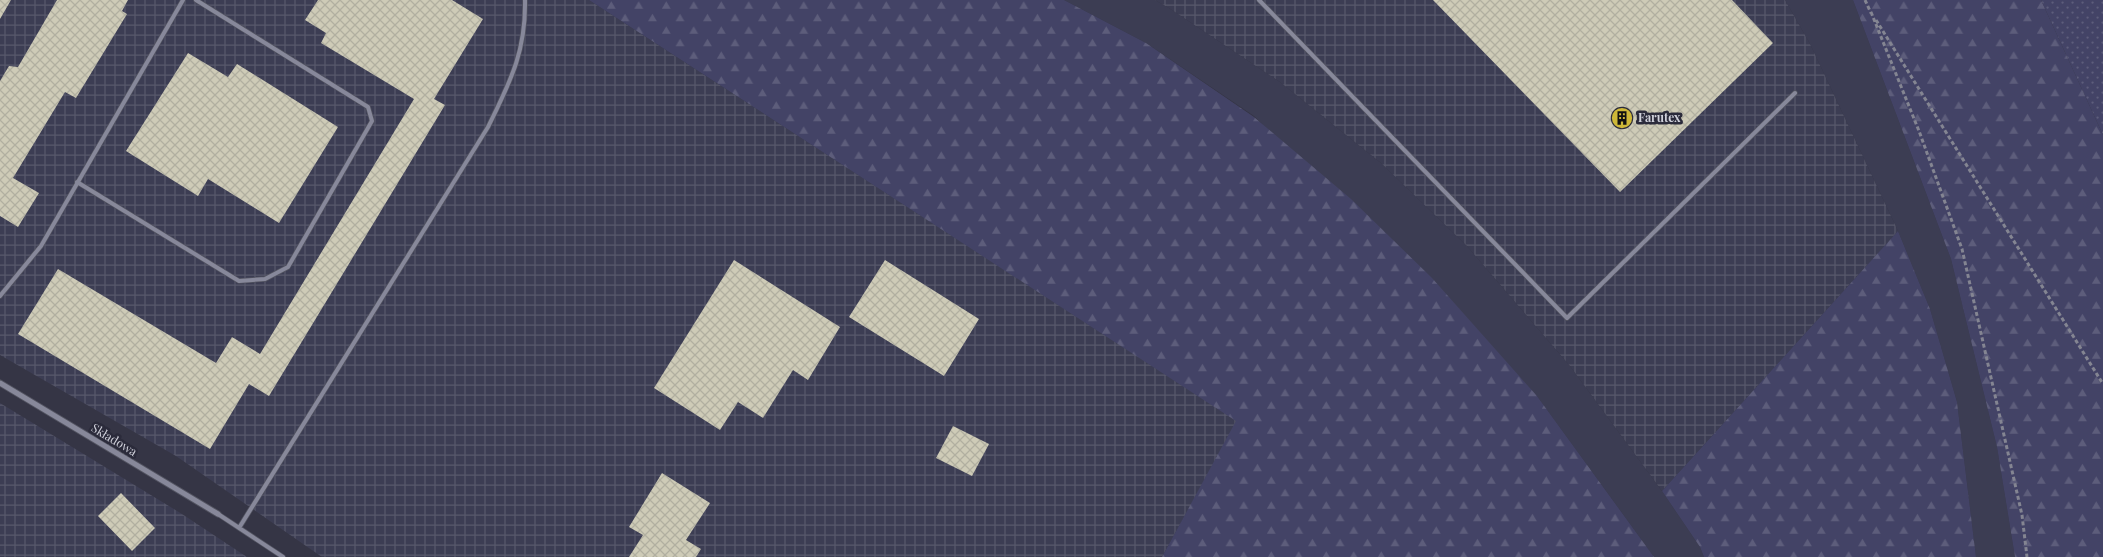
<svg xmlns="http://www.w3.org/2000/svg" width="2103" height="557" viewBox="0 0 2103 557" font-family="'Playfair Display',serif">
<style>
.built{fill:#3c3d53}
.industrial{fill:url(#industrial-grid)}
.grass{fill:url(#grass-dots)}
.forest{fill:url(#forest-firs)}
.building{fill:url(#building-cross-hatch)}
.lines{fill:none;stroke-linecap:round;stroke-linejoin:round}
.service-casing{stroke:#525360;stroke-width:5.5}
.minor-casing{stroke:#525360;stroke-width:7}
.path{stroke:#848592;stroke-width:3;stroke-dasharray:4 2.5;stroke-linecap:butt}
.service{stroke:#87889a;stroke-width:4}
.minor{stroke:#87889a;stroke-width:5}
.labels{text-anchor:middle;stroke-width:5;stroke-linejoin:round;paint-order:stroke}
.poi-label{font-size:12px;font-weight:bold;fill:#d0d1db;stroke:#2b2b3b;text-anchor:start}
.street-label{font-size:12px;fill:#d0d1db;stroke:#2b2b3b}
</style>
<defs>
<pattern id="industrial-grid" width="8" height="8" patternUnits="userSpaceOnUse" patternTransform="scale(1.25)"><rect width="8" height="8" fill="#3c3d53"/><path d="M0 4h8M4 0v8" fill="none" stroke="#57586b"/></pattern>
<pattern id="grass-dots" width="8" height="8" patternUnits="userSpaceOnUse" patternTransform="scale(1.25)"><rect width="8" height="8" fill="#434366"/><path d="M2 2h.1M6 6h.1" fill="none" stroke="#5d5d7b" stroke-width="1.8" stroke-linecap="round"/></pattern>
<pattern id="forest-firs" width="22" height="20" patternUnits="userSpaceOnUse" patternTransform="scale(1.25)"><rect width="22" height="20" fill="#434366"/><path d="M5 1l3.5 6h-7zM16 11l3.5 6h-7z" fill="#5d5d7b"/></pattern>
<pattern id="building-cross-hatch" width="8" height="8" patternUnits="userSpaceOnUse" patternTransform="scale(1.25)"><rect width="8" height="8" fill="#cecbb7"/><path d="M0 0l8 8M0 8l8-8" fill="none" stroke="#b1afa0"/></pattern>
</defs>
<rect width="100%" height="100%" fill="#353545"/>
<!-- built -->
<path class="built" d="M1064,0H1155L1169,8L1280,82L1381,163L1467,246L1570,366L1662,491L1700,547L1704,557H1654L1537,396L1254,116L1146,43Z
M1785,0H1853L1951,259L1997,447L2015,557H1976L1957,402L1930,309L1898,231L1810,44Z"/>
<!-- industrial -->
<path class="industrial" d="M0,0H589L1237,421L1162,557H322L176,456L0,355Z
M1155,0H1785L1810,44L1898,231L1662,491L1570,366L1467,246L1381,163L1280,82L1169,8Z
M0,403L182,514L247,557H0Z"/>
<!-- grass -->
<path class="grass" d="M2041,0H2103V135Z"/>
<!-- forest -->
<path class="forest" d="M589,0H1064L1146,43L1254,117L1351,199L1432,278L1537,396L1654,557H1162L1236,421Z
M1853,0H2041L2103,135V557H2015L1997,447L1951,259Z
M1898,231L1930,309L1957,402L1976,557H1704L1700,547L1662,491Z"/>
<!-- building -->
<path class="building" d="M0,0H11L0,19Z
M57,0H128L122,11L127,14L76,98L65,92L13,178L39,193L18,227L0,216V81L9,66L18,67Z
M318,0H452L483,19L434,99L445,105L269,396L249,384L210,449L18,334L58,269L216,363L232,337L260,354L414,99L321,43L326,33L305,20Z
M1433,0H1732L1773,43L1620,192Z
M188,53L228,77L237,64L338,127L279,223L208,179L198,196L126,151Z
M734,260L840,327L808,380L793,370L763,418L738,402L720,430L654,388Z
M885,260L979,319L944,376L849,317Z
M953,426L989,444L972,476L936,458Z
M662,473L710,503L686,540L701,549L696,557H629L643,535L629,527Z
M121,493L155,528L132,551L98,516Z"/>
<g class="lines">
<!-- service casing -->
<g class="service-casing">
<path id="service" d="M1259,0L1567,318L1795,93
M77,182L239,281L265,279L288,267L372,121L368,107L196,0
M0,296L41,246L183,0
M218,514L283,557
M239,528L488,127C510,82 526,52 525,0"/>
</g>
<!-- minor casing -->
<g class="minor-casing">
<path id="minor" d="M0,383L218,514"/>
</g>
<!-- path -->
<path class="path" d="M1865,0L1871,13
M1871,12L1919,131L1962,249L2022,515L2027,557
M1876,20L2103,384"/>
<!-- service -->
<use href="#service" class="service"/>
<!-- minor -->
<use href="#minor" class="minor"/>
</g>
<!-- icons -->
<defs>
<g id="building-disc" transform="scale(1.125)"><circle r="9.5" fill="#ceb838" stroke="#2b2b3b"/><path d="M-4-6H4V6H1V3H-1V6H-4ZM-2.5-4.3h1.7v1.8h-1.7ZM.8-4.3h1.7v1.8H.8ZM-2.5-1h1.7V.8h-1.7ZM.8-1h1.7V.8H.8Z" fill="#111"/></g>
</defs>
<g fill-rule="evenodd">
<use href="#building-disc" x="1622" y="118"/>
</g>
<g class="labels">
<!-- poi labels -->
<g class="poi-label">
<text x="1638" y="122">Farutex</text>
</g>
<!-- street labels -->
<g class="street-label">
<text transform="translate(114 440) rotate(31)" y="4">Składowa</text>
</g>
</g>
</svg>
